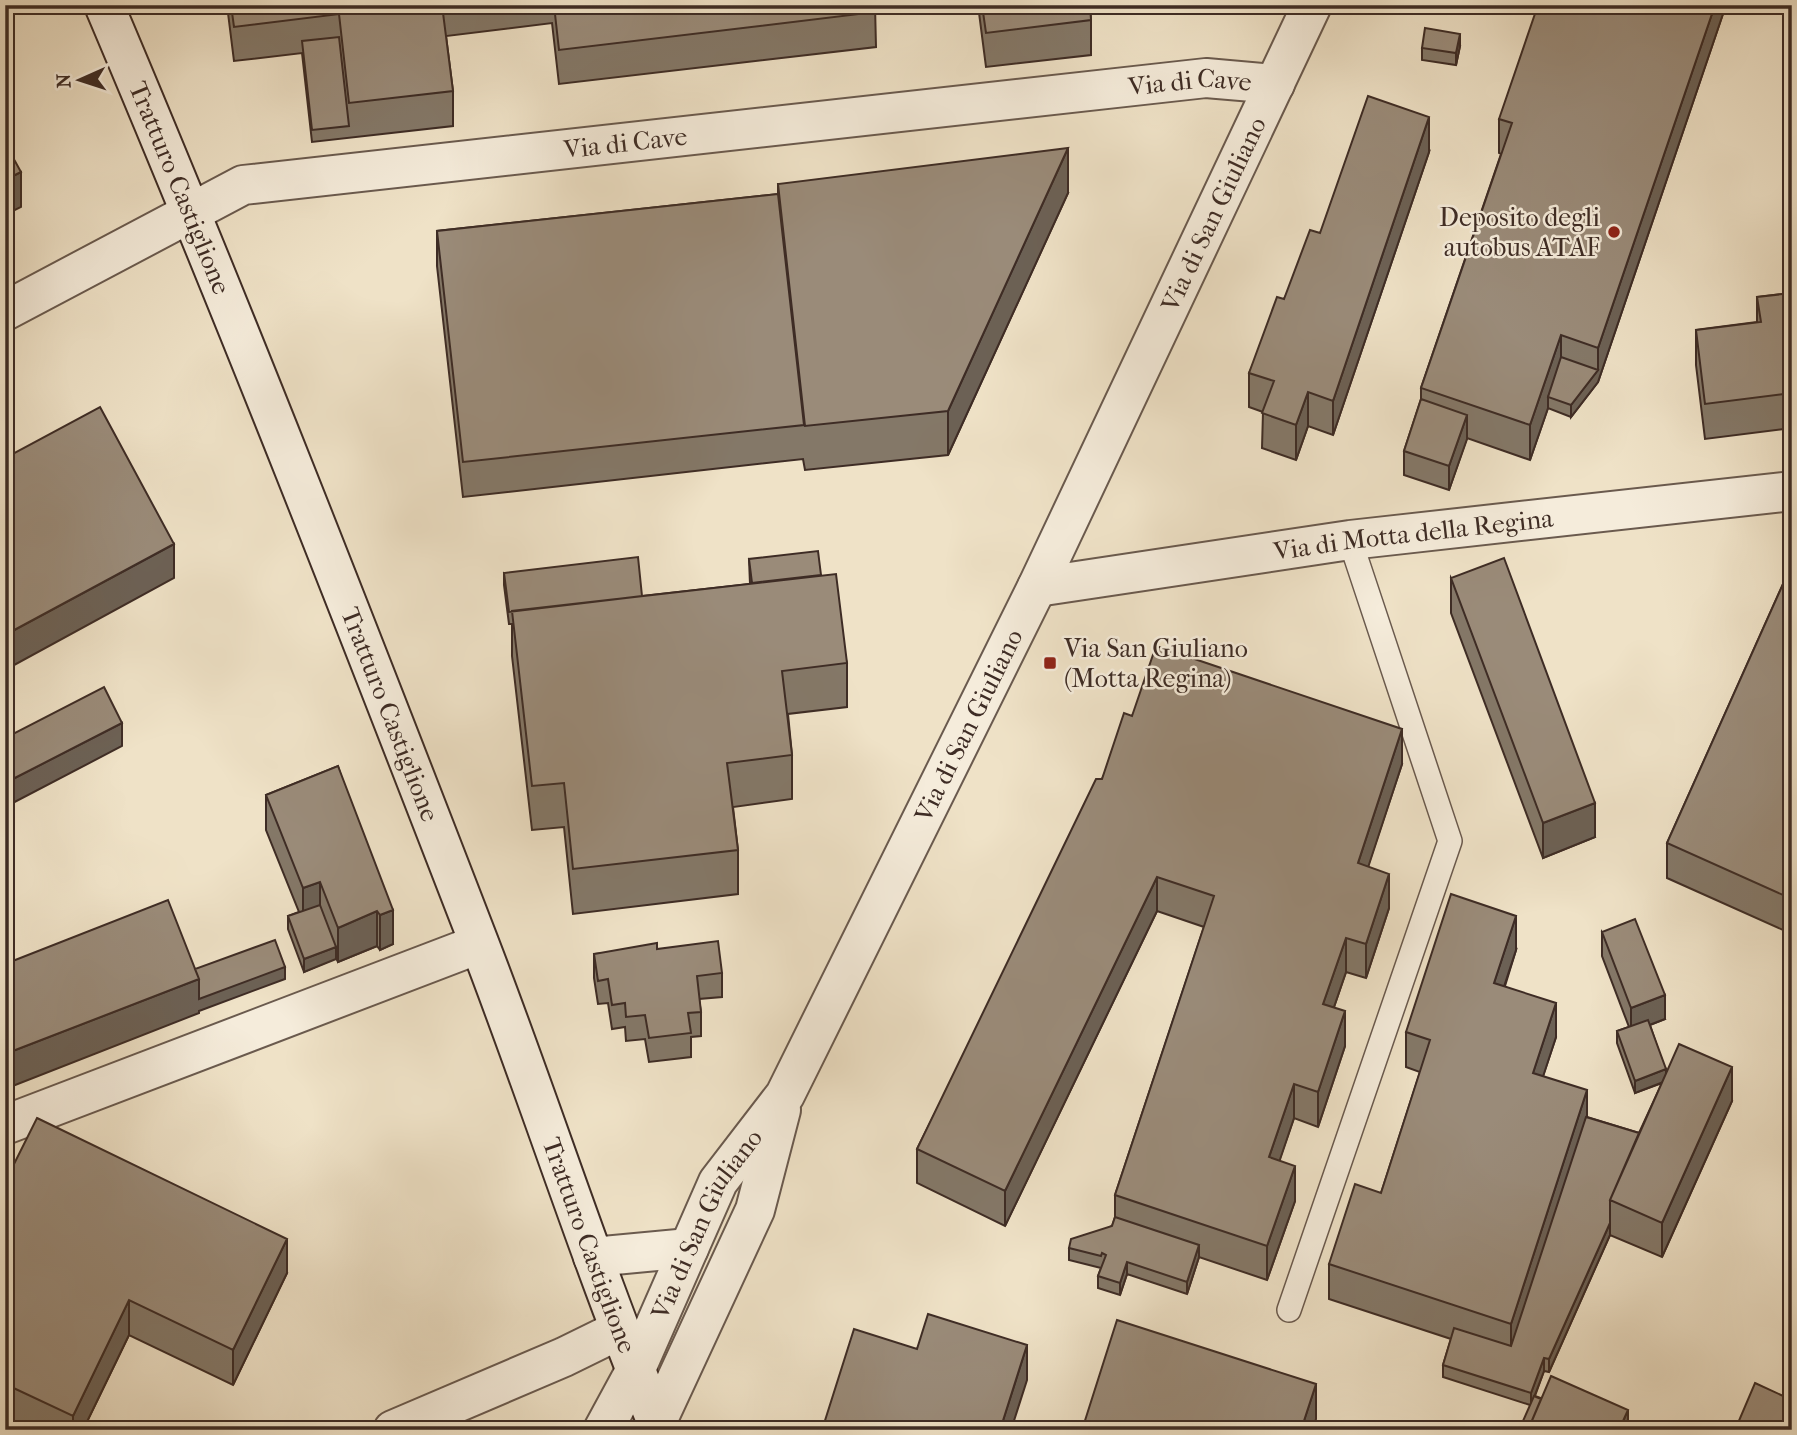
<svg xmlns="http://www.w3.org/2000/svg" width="1797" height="1435" viewBox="0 0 1797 1435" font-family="'IM FELL French Canon',serif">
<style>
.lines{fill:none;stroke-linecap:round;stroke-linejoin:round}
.lane-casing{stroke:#6a5a4e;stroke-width:26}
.street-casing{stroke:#6a5a4e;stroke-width:42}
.secondary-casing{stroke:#3e2c25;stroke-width:42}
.lane{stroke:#f5ecdb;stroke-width:23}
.street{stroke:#f5ecdb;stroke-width:38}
.secondary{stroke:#f5ecdb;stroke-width:38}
.wall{fill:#847868;stroke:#3e2c25;stroke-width:2}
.shaded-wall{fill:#6c6155;stroke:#3e2c25;stroke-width:2}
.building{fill:#9a8b79;stroke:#3e2c25;stroke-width:2}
.poi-dot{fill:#8f2418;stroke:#f5ecdb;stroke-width:2.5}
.labels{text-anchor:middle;stroke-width:5;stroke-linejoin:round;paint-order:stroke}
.street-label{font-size:26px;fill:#3e2c25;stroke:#f5ecdb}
.poi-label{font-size:26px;fill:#3e2c25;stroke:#f5ecdb;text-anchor:end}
</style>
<rect width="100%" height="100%" fill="#efe2c7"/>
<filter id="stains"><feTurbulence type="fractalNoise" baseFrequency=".00286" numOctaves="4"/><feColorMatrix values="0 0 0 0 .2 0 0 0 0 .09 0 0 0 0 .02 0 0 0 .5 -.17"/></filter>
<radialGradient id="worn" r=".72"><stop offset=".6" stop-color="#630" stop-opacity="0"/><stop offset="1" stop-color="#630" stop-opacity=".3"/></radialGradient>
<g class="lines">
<!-- lane casing -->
<g class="lane-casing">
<path id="lane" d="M1289,1310L1450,841L1350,540"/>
</g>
<!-- street casing -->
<g class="street-casing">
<g id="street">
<path id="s1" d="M5,311L243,185L1206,78L1275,84"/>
<path id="s2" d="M1037,587L1350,540L1792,491"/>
<path d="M5,1125L479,944"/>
<path d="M593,1257L689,1248"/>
<path d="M393,1430L564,1357L619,1330"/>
<path id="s3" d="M603,1430L635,1371L718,1182L785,1095L1037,587L1312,5"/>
<path d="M653,1430L755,1210L781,1110"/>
</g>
</g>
<!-- secondary casing -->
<g class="secondary-casing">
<g id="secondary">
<path id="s4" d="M104,5C235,314 357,627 478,940C541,1103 593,1269 660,1430"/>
</g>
</g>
<!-- lane -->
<use href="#lane" class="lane"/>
<!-- street -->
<use href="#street" class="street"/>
<!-- secondary -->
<use href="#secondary" class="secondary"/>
</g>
<!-- wall -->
<path class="wall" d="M227,5H875L876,47L559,84L552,23L446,36L453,91V126L312,142L302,53L234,61Z
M978,5H1090L1091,20V55L986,67Z
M1726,5L1598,382L1571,417L1548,408L1530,460L1467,438L1449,490L1404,475V451L1421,399V388L1501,154L1499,153V119Z
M1460,46L1456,65L1422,60V48Z
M1429,152L1333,435L1308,426L1296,460L1262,448L1263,412L1249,407V373L1284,299L1320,233Z
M778,184L1068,193L948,455L805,470L803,459L463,497L437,266V231L778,194Z
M1792,293V428L1705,439L1696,365V330L1757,322V297Z
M749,559L821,576L847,663V707L788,714L792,755V799L733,807L738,850V894L573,914L564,827L532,830L512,656V624H509L504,585V573L642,596L750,584Z
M1792,564V934L1667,878V843Z
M1451,578L1595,837L1543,858L1451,613Z
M1132,716L1402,764L1368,866L1389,908L1366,978L1346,972L1334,1007L1345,1046L1318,1127L1294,1118L1279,1161L1295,1201L1267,1280L1199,1257L1187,1294L1127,1274L1120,1295L1098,1288V1276L1101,1268L1069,1260V1248L1112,1226L1115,1217V1195L1204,927L1157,911L1005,1226L917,1183V1149L1102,779Z
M338,766L393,944L380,950L377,946L338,962L336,958L304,972L288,929V916L299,912L266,830V795Z
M1602,932L1665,1019L1650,1025L1666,1073L1732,1101L1662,1257L1610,1235L1549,1372L1544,1371L1535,1396L1628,1430L1530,1405L1443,1377V1365L1451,1339L1329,1299V1264L1381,1193L1420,1072L1406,1067V1032L1516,950L1505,986L1556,1037L1543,1076L1587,1117L1639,1133L1662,1083L1635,1093L1617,1043V1031L1629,1027L1602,956Z
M657,949L722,973V997L699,999L701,1012V1036L691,1037V1057L649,1062L645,1039L626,1041L625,1027L612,1029L608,1003L598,1004L594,978V954Z
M5,1182L287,1273L233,1385L129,1335L83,1430H29L5,1419Z"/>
<!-- shaded-wall -->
<path class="shaded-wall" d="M1715,5H1726L1598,382L1571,417V405L1598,370V348Z
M1460,34V46L1456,65V53Z
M1429,117V152L1333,435V401Z
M1068,148V193L948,455V411Z
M21,172V207L5,215V180Z
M1561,335V369L1548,397V408L1530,460V425Z
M1308,392V426L1296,460V425Z
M1467,415V439L1449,490V466Z
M174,544V578L5,670V635Z
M122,723V746L5,807V783Z
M1402,729V764L1358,898V863Z
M1595,803V837L1543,858V823Z
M1389,874V908L1366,978V944Z
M1157,877V911L1005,1226V1191Z
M320,882V917L303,923V888Z
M393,910V944L380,950V915Z
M377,911V946L338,962V928Z
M1516,916V950L1494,1017V983Z
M1346,938V972L1323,1039V1004Z
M336,947V959L304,972V959Z
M285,967V979L199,1011V1013L5,1089V1054L199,979Z
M1665,995V1019L1631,1032V1008Z
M1556,1003V1037L1533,1107V1073Z
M1345,1011V1046L1318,1127V1092Z
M1732,1067V1101L1662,1257V1223Z
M1666,1069V1081L1635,1093V1081Z
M1294,1084V1118L1269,1192V1157Z
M1587,1090V1125L1511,1358V1324Z
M1295,1166V1201L1267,1280V1246Z
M1610,1223V1235L1549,1372V1359Z
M287,1239V1273L233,1385V1350Z
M1199,1245V1257L1187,1294V1282Z
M1127,1262V1274L1120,1295V1283Z
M129,1300V1335L83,1430H73V1416Z
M1027,1345V1380L1011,1430H1000Z
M1544,1358V1371L1531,1405V1393Z
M1316,1384V1419L1312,1430H1301Z
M1628,1410V1430H1619Z"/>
<!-- building -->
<path class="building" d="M231,5H442L453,91L349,103L339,14L234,27Z
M554,5H875L876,12L559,50Z
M982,5H1090L1091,20L986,33Z
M1538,5H1715L1598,348L1561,335L1530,425L1421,388L1512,123L1499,119Z
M1425,28L1460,34L1456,53L1422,48Z
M339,37L349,126L312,130L302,41Z
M1368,96L1429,117L1333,401L1308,392L1296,425L1262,413L1274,381L1249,373L1277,297L1284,299L1310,230L1320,233Z
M5,143L21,172L5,180Z
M1068,148L948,411L805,426L778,184Z
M778,194L804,425L463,462L437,231Z
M1792,293V393L1705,404L1696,330L1761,322L1757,297Z
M1561,357L1598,370L1571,405L1548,397Z
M1421,399L1467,415L1449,466L1404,451Z
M100,407L174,544L5,635V458Z
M818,551L821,575L752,583L749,559Z
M638,557L642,596L509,612L504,573Z
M1504,558L1595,803L1543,823L1451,578Z
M1792,564V899L1667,843Z
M836,574L847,663L782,671L792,755L727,763L738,850L573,869L564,783L532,786L512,611Z
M1156,646L1402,729L1358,863L1389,874L1366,944L1346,938L1323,1004L1345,1011L1318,1092L1294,1084L1269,1157L1295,1166L1267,1246L1115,1195L1214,896L1157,877L1005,1191L917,1149L1096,779H1102L1124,713L1132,716Z
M104,687L122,723L5,783V738Z
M338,766L393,910L380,915L377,911L338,928L320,882L303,888L266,795Z
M1451,894L1516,916L1494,983L1556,1003L1533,1073L1587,1090L1511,1324L1329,1264L1355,1184L1381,1193L1430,1040L1406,1032Z
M168,900L199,979L5,1054V964Z
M320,905L336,947L304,959L288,916Z
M1635,919L1665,995L1631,1008L1602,932Z
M275,940L285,967L199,999V979L195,969Z
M718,941L722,973L697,976L701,1012L688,1013L691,1033L649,1038L645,1015L626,1017L625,1003L612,1005L608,979L598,981L594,954L657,943V949Z
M1648,1020L1666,1069L1635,1081L1617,1031Z
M1679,1044L1732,1067L1662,1223L1610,1200Z
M1586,1117L1639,1133L1610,1200V1223L1549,1359L1544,1358L1531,1393L1443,1365L1454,1328L1511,1346Z
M37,1118L287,1239L233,1350L129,1300L73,1416L5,1384V1182Z
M1115,1217L1199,1245L1187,1282L1127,1262L1120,1283L1098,1276L1106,1255L1102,1253L1101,1256L1069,1248L1071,1239L1112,1226Z
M928,1314L1027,1345L1000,1430H822L854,1329L917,1349Z
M1117,1320L1316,1384L1301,1430H1082Z
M1551,1376L1628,1410L1619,1430H1528Z
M1755,1383L1792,1400V1430H1735Z
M1534,1396L1541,1399L1528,1430H1519Z"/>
<!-- markers -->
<g class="poi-dot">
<circle cx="1614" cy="232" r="7"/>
<rect x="1043" y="656" width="14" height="14" rx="3.5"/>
</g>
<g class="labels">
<!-- street labels -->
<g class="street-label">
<text dy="9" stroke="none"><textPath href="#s1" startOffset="1222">Via di Cave</textPath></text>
<text dy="9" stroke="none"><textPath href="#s1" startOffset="654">Via di Cave</textPath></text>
<text dy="9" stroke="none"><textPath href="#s4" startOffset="198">Tratturo Castiglione</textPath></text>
<text dy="9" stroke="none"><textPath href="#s3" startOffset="1363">Via di San Giuliano</textPath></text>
<text dy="9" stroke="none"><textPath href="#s2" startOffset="380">Via di Motta della Regina</textPath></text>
<text dy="9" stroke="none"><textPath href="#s4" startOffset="765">Tratturo Castiglione</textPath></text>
<text dy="9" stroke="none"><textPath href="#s3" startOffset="796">Via di San Giuliano</textPath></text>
<text dy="9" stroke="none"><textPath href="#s3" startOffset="231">Via di San Giuliano</textPath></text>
<text dy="9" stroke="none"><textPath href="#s4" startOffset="1332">Tratturo Castiglione</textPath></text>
</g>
<!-- poi labels -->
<g class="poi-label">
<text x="1600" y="226">Deposito degli<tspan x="1600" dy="30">autobus ATAF</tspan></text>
<text x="1064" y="657" text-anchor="start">Via San Giuliano<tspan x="1064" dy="30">(Motta Regina)</tspan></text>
</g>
</g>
<!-- margin -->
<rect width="1797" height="1435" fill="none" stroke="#efe2c7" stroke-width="28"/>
<rect x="7" y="7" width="1783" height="1421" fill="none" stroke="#3e2c25" stroke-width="3.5"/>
<rect x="14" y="14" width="1769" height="1407" fill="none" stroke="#3e2c25" stroke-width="2"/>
<!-- north arrow -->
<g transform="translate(80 80) rotate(267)" stroke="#f5ecdb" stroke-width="5" paint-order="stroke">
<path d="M0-5L12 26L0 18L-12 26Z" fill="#3e2c25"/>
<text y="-10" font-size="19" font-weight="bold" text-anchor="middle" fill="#3e2c25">N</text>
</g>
<rect width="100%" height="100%" filter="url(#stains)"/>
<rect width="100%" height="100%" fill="url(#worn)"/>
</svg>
